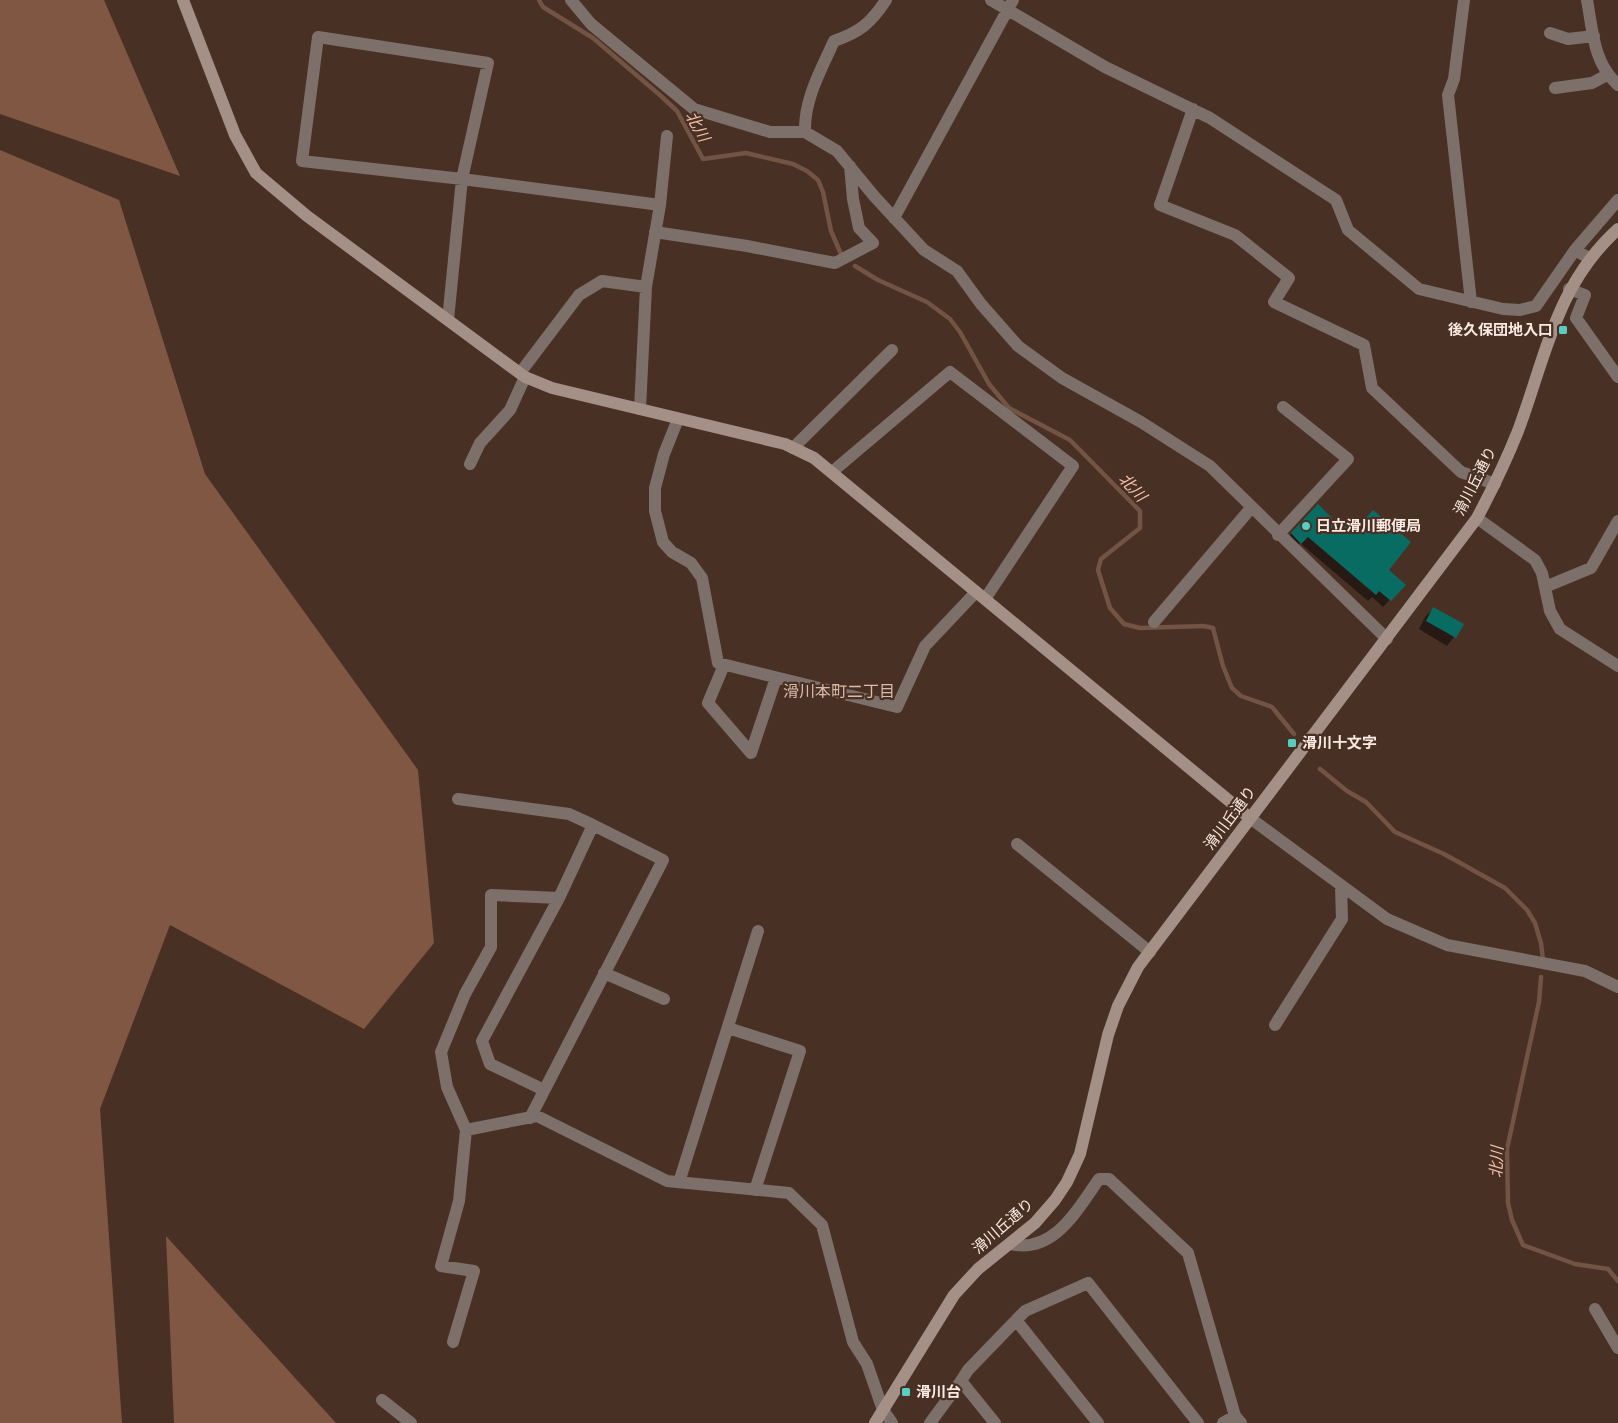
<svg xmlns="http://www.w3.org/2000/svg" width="1618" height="1423" viewBox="0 0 1618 1423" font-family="Mulish,'Noto Sans JP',sans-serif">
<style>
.green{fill:#7f5743}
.shadow{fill:#0007}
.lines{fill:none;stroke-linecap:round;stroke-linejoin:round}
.stream{stroke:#725344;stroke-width:4.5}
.building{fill:#096c63}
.street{stroke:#7d706a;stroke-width:12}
.secondary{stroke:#a59087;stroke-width:12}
.poi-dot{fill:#58cec0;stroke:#493024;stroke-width:2}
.labels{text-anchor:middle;stroke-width:4.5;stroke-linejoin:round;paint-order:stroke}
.poi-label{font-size:15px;font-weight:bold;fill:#fbeae3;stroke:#493024;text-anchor:start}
.street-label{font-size:15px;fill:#fbeae3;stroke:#493024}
.water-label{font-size:16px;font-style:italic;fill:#f4c1a9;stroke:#493024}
.neighbourhood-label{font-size:16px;fill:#d9baab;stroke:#493024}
</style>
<rect width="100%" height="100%" fill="#493024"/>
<!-- green -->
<path class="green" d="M0,0H104L180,176L0,114Z
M0,150L119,200L205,474L418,770L434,943L364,1029L170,925L100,1109L122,1423H0Z
M166,1236L336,1423H174Z"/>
<!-- shadow -->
<path class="shadow" d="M1311,513L1404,585L1383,607L1372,597L1368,601L1300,543L1293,549L1285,541Z
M1433,609L1463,625L1447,646L1419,629L1425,617Z"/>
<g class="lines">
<!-- stream -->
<path class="stream" d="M539,0L543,7L593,38L661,96L677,111L703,159L746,153L793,164L807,171L818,180L823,192L831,231L841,254
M855,266L878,280L927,302L950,319L960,332L989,384L1009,408L1070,440L1140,511V528L1101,559L1098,570L1110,608L1124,624L1140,628L1204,626L1213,628L1223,666L1232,688L1241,696L1272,707L1294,734
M1320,769L1347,791L1366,802L1395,832L1444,854L1505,888L1527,910L1535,923L1541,943L1543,960
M1541,977L1539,1002L1507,1149L1508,1203L1512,1220L1523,1245L1575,1264L1608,1269L1618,1281"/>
</g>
<!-- building -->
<path class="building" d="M1318,504L1334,520L1336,517L1353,533L1373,510L1411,542L1389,570L1406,585L1391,601L1379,591L1376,595L1308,537L1301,544L1291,533Z
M1433,607L1464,624L1456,638L1426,621Z"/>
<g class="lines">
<!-- street -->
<path class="street" d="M571,0L591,24L694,109L770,132H805L837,151L874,196L924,250L957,271L981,304L1018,346L1062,378L1141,422L1210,466L1387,639
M991,0L1105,67L1210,118L1336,200L1348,230L1419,289L1503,309L1520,310L1536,306L1575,250L1589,258
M1464,0L1454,79L1448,95L1471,302
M1587,0C1593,32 1593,62 1618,85
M1550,33L1568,39L1594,36
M1555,88L1592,83L1607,75
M1193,109L1160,205L1235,235L1289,278L1274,302L1364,345L1372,388L1461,472L1495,484
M805,132C804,99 821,70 834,41C860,32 871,23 886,0
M894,218L1013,0
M655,232L747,246L835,263L873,243L859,228L853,199L850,166
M1575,250L1618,200
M1569,289L1585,295L1576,318L1618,377
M448,320L462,179L488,63L318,37L302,161L462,179L660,205
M520,373L579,295L602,281L646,287
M640,409L646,287L660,205L667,136
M678,419L664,454L655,488V511L663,542L672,552L691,563L702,578L718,663L897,707L925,646L976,592
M793,448L892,350
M470,464L480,443L510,410L525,377
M832,472L950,372L1073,466L985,599
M1477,518L1535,560L1542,573L1550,611L1560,629L1618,666
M1278,535L1348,459L1283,407
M1545,587L1591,568L1618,521
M1154,622L1251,508
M724,665L708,703L751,753L776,678
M458,799L569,814L593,825
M1250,818L1387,919L1447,945L1585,971L1618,987
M1017,844L1150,952
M604,973L664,999
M1275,1025L1342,919L1341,887
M728,1028L800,1051L755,1190
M544,1090L490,1064L482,1041L559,898
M466,1130L447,1087L441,1052L465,994L491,947V895L559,898L593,825L663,860L530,1118
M681,1176L758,931
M1010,1244C1054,1254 1077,1210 1099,1179H1109L1188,1253L1235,1416
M1595,1309L1618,1348
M1016,1320L1098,1423
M453,1342L474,1271L441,1266L459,1201L466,1130L537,1116L667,1181L789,1193L822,1225L853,1342L867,1364L883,1410L892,1423
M382,1400L411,1423
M930,1423L961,1381
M995,1423L961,1381L968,1370L1025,1311L1088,1283L1198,1423
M1223,1423L1235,1416L1241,1423"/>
<!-- secondary -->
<path class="secondary" d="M183,0L235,135L256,173L307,216L525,377L552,388L785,444L814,458L1250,818
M875,1423L954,1295L978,1269L1035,1223L1055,1200L1067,1182L1080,1154L1108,1035L1118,1006L1138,967L1477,518C1492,490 1506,461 1518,431C1546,356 1556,285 1618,229"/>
</g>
<!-- markers -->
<g class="poi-dot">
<rect x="1558" y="325" width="10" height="10" rx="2.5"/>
<circle cx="1306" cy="526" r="5"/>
<rect x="1287" y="738" width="10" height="10" rx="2.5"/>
<rect x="901" y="1387" width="10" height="10" rx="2.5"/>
</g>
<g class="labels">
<!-- poi labels -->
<g class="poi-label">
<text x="1553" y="335" text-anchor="end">後久保団地入口</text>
<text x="1316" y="531">日立滑川郵便局</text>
<text x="1302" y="748">滑川十文字</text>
<text x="916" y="1397">滑川台</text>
</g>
<!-- street labels -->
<g class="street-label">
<text transform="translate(1475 481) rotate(-63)" y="5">滑川丘通り</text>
<text transform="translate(1230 818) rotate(-53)" y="5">滑川丘通り</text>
<text transform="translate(1003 1226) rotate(-41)" y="5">滑川丘通り</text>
</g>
<!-- water labels -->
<g class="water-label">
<text transform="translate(698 126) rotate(61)" y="6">北川</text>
<text transform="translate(1133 487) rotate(47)" y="6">北川</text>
<text transform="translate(1496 1162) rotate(-87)" y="6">北川</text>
</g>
<!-- neighbourhood labels -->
<g class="neighbourhood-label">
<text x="839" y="697">滑川本町二丁目</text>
</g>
</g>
</svg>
